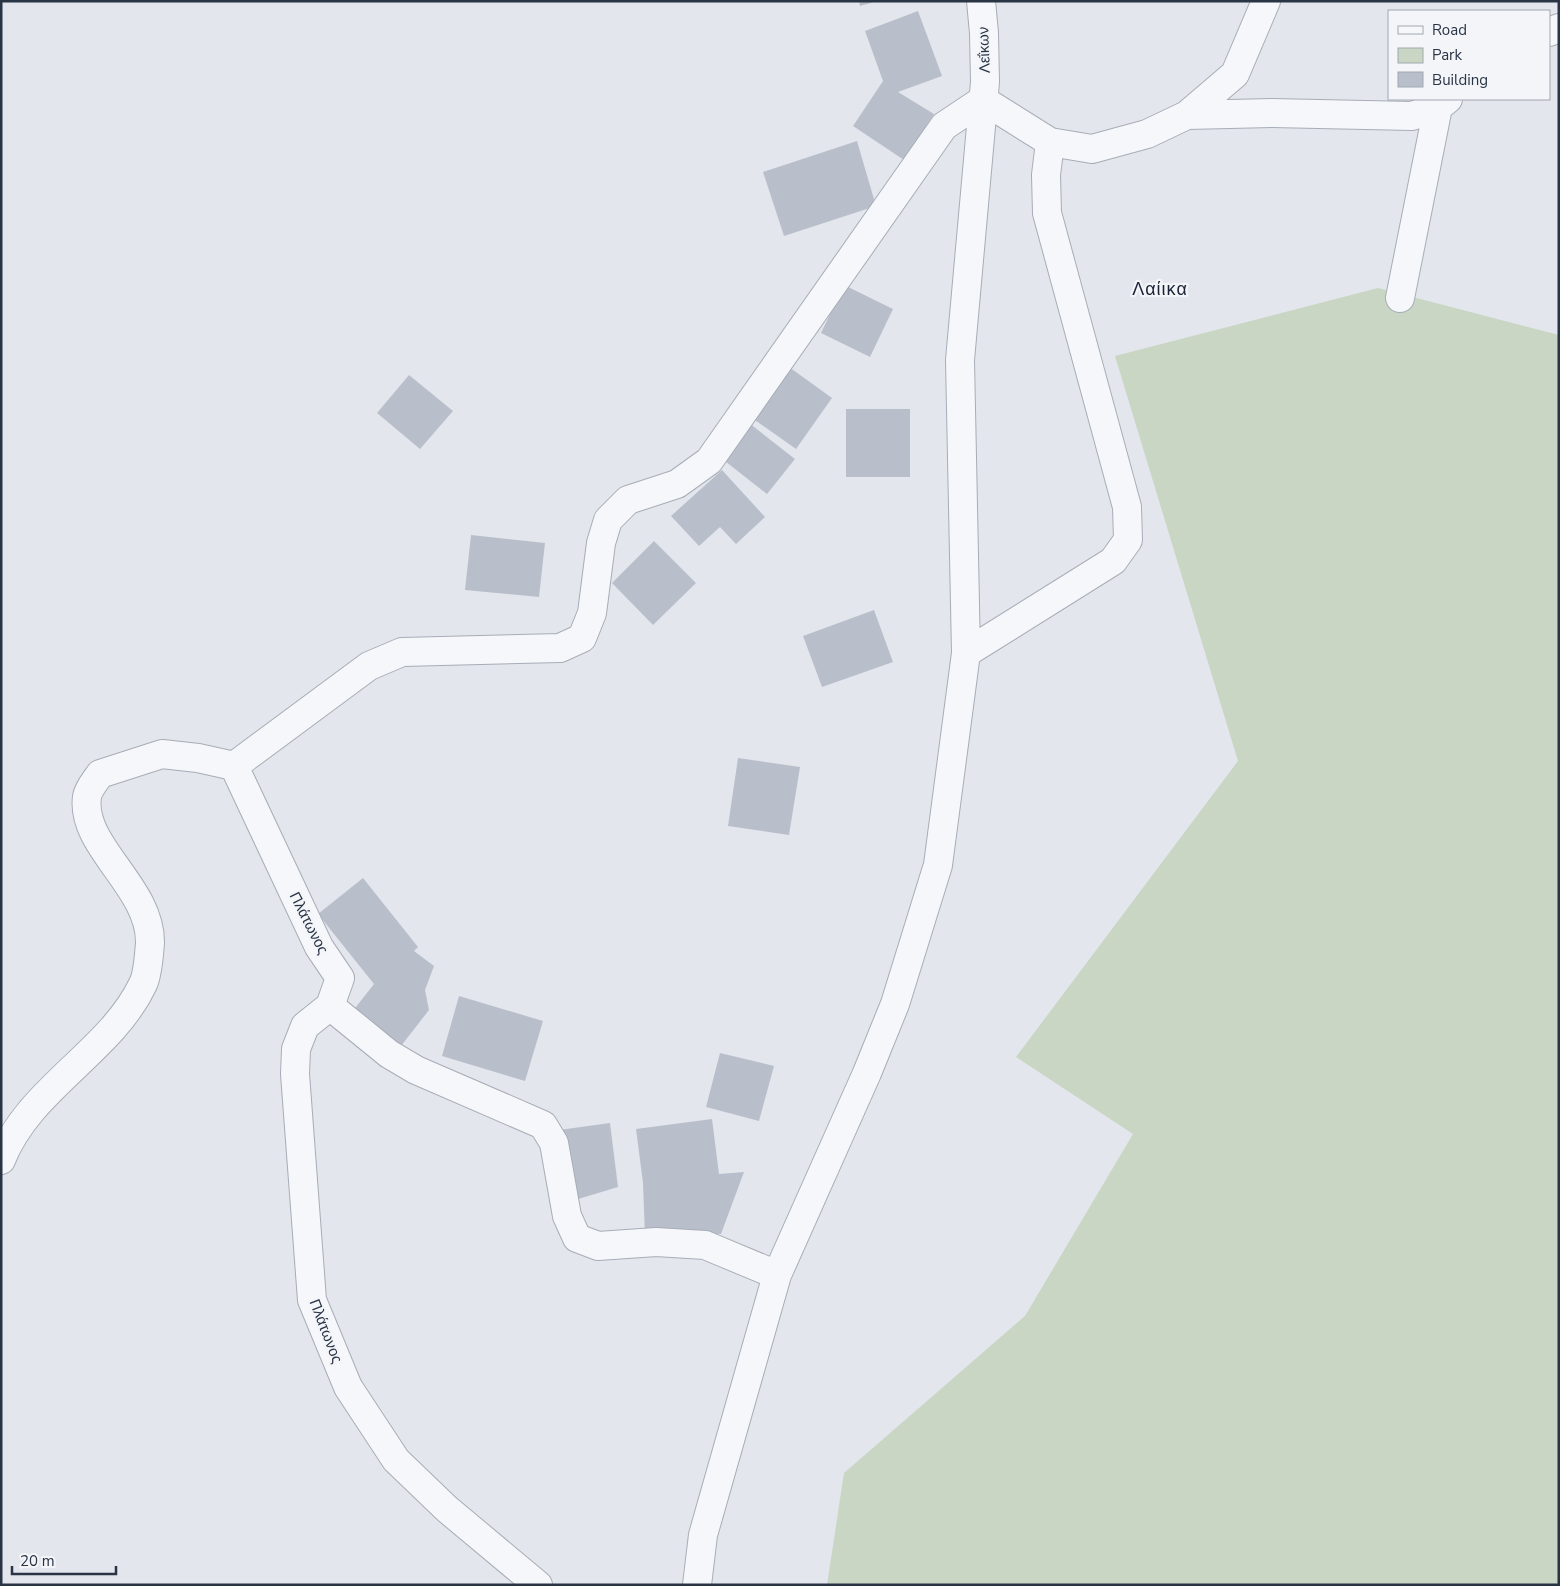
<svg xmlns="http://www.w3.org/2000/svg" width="1560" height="1586" viewBox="0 0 1560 1586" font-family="'Nunito Sans',sans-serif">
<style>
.green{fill:#c8d6c3}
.building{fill:#b9bfca}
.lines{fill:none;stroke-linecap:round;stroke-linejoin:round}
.minor-casing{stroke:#a7adb7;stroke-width:30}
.minor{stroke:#f6f7fa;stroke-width:28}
.labels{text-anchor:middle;stroke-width:4.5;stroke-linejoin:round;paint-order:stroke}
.street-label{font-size:15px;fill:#293445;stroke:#f3f5f9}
.quarter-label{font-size:18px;letter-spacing:1px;fill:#1b2436;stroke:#f3f5f9}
</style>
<rect width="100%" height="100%" fill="#e3e6ec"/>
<!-- green -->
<path class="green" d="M1378,288L1559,335V1585H827L844,1473L1025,1316L1133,1134L1016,1057L1238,761L1115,356Z"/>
<!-- building -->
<path class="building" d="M859,1H874V2L860,6Z
M918,11L942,76L898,92L934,114L904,160L853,126L883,81L865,31Z
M857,141L876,206L784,236L763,172Z
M844,285L893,309L870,357L821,333Z
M789,367L832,398L796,449L752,418Z
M409,375L453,411L420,449L377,413Z
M846,409H910V477H846Z
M749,423L795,459L767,494L721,458Z
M722,470L765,517L736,544L720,527L699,546L671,516Z
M471,535L545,543L539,597L465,590Z
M654,541L696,583L653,625L612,583Z
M874,610L893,662L822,687L803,636Z
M738,758L800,767L789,835L728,826Z
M363,878L418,947L414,951L434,966L425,990L429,1010L401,1046L352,1012L374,984L318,914Z
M459,996L543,1021L525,1081L442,1056Z
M720,1053L774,1066L759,1121L706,1107Z
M712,1119L719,1174L744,1172L721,1234L645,1236L643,1183L636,1129Z
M610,1123L618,1187L575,1200L559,1130Z"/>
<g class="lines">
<!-- minor casing -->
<g class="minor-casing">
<path id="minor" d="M1549,32L1559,28
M983,100L1050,142L1092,149L1147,134L1187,115L1272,113L1412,116L1438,107L1448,99
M1187,115L1235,74L1266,1
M1400,298L1438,107
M966,653L1113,561L1128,540L1127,507L1047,213L1046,175L1050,142
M234,766L369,666L402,652L560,648L582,638L592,613L601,543L608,520L628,500L677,484L709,461L944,126L983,100
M330,1006L389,1054L416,1070L543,1125L554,1143L567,1216L577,1238L598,1246L656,1242L705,1245L777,1275
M1,1160C29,1088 111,1052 143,984C148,974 149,954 150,943C151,887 80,846 87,797C88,789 96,780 100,774L162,754L198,758L234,766L319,947L340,978L330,1006L305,1026L296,1049L295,1074L312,1300L348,1387L396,1460L447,1509L538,1585
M697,1585L703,1535L777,1275L867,1073L895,1004L938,865L966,653L960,360L985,82L984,33L981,1"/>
</g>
<!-- minor -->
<use href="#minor" class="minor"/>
</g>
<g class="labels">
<!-- street labels -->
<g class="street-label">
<text transform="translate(984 50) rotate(-92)" y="5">Λεΐκων</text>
<text transform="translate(309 923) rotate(63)" y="5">Πλάτωνος</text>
<text transform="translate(326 1331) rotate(69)" y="5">Πλάτωνος</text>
</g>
<!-- quarter labels -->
<g class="quarter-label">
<text x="1160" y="295">Λαίικα</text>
</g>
</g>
<!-- border -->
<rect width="1560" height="1586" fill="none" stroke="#293445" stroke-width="5"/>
<!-- legend -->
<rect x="1388" y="10" width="162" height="90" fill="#f3f5f9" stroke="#a2a8b1"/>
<rect x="1398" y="26" width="25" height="8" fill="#f6f7fa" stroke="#a2a8b1"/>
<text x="1432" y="35" font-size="15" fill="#293445">Road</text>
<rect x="1398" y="48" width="25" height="15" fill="#c8d6c3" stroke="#a2a8b1"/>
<text x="1432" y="60" font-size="15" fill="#293445">Park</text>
<rect x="1398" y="72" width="25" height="15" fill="#b9bfca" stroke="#a2a8b1"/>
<text x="1432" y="85" font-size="15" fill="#293445">Building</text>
<!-- scale -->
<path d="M12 1566v8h104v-8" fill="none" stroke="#293445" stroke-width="2.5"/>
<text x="20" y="1566" font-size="15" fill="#293445" stroke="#f3f5f9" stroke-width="4" paint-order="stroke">20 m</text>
</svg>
